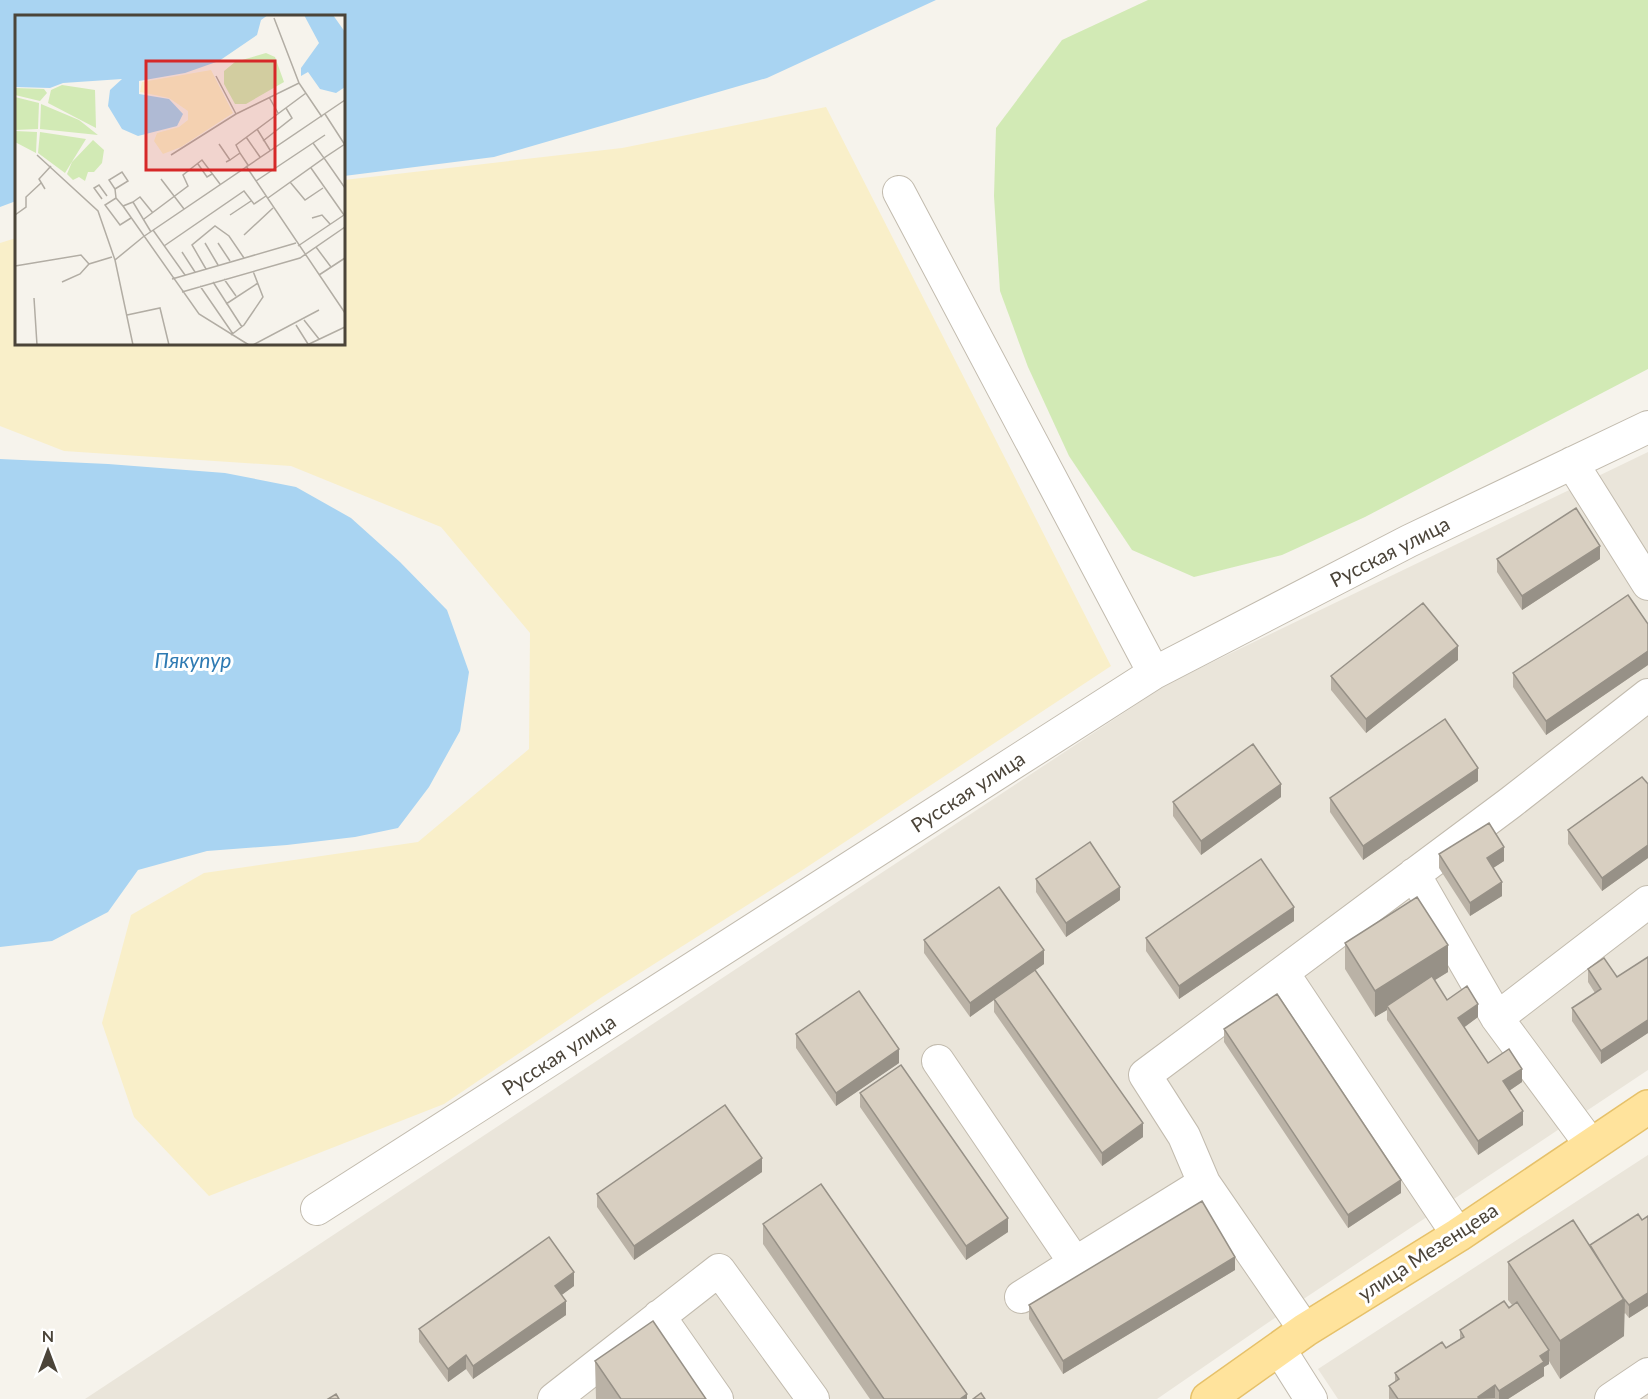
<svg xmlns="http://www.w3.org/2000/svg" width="1648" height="1399" viewBox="0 0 1648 1399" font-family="Lato,sans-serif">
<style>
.residential{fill:#eae5da}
.green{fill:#d2eab5}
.sand{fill:#f9efc9}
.water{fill:#a9d4f2}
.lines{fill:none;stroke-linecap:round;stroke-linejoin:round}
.minor-casing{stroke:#c2bbae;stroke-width:34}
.major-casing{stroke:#e6c16a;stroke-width:36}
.minor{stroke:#fff;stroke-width:32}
.major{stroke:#ffe39c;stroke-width:33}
.wall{fill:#bab2a6}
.shaded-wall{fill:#979187}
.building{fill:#d8cfc1;stroke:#979187;stroke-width:1.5}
.labels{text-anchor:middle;stroke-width:6;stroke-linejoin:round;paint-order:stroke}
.street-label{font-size:20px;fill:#4b4439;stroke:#fff}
.water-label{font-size:21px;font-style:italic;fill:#2e7ab2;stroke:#fff}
.inset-road{fill:none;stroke:#b2ada4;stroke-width:1.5}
.view{fill:#d62828;fill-opacity:0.15;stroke:#d62828;stroke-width:3}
.inset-edge{fill:none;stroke:#4b4439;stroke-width:3}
</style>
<rect width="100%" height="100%" fill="#f6f3ec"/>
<!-- residential -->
<path class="residential" d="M1648,452V1070L1266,1324L1157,1399H85L1169,683Z
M1648,1155V1399H1338L1318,1369Z"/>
<!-- green -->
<path class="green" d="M1148,0H1648V369L1365,517L1282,555L1194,577L1132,550L1069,456L1028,367L1000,291L994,196L996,128L1062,40Z"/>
<!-- sand -->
<path class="sand" d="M826,107L1111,666L801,871L602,997L444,1104L209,1196L134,1117L102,1023L131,915L204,873L418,842L529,749L530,633L441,527L291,466L64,451L0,426V243L16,238V344H344V180L622,148Z"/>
<!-- water -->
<path class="water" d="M0,0H936L767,78L494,157L344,176V16H16V201L0,207Z
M0,459L108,464L225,473L296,487L351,518L400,562L447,610L469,672L460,731L429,787L398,828L355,837L287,845L207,851L138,870L108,912L52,941L0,947Z"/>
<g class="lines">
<!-- minor casing -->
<g class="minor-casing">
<path id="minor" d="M899,192L1154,673
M1572,463L1648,584
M1414,874L1497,1018L1591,1145
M1283,973L1458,1235
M1497,1018L1648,902
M938,1061L1075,1263L1021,1297
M1204,1183L1184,1136L1145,1075L1510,803L1648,695
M317,1209L1154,673L1409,541L1648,427
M1075,1263L1204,1183L1305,1330
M659,1316L717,1399
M1280,1350L1311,1399
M554,1399L719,1270L813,1399
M1611,1399L1648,1374"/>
</g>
<!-- major casing -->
<g class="major-casing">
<path id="major" d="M1208,1399L1305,1330L1458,1235L1648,1107"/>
</g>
<!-- minor -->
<use href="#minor" class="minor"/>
<!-- major -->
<use href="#major" class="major"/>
</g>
<!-- wall -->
<path class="wall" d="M1497,559H1600L1522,610L1497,572Z
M1648,624V665L1546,735L1513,687V673Z
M1458,660L1366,733L1331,690V676Z
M1478,781L1363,860L1330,812V798Z
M1648,784V858L1602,891L1568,844V830Z
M1281,797L1201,855L1173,816V802Z
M1439,854L1504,861L1493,868L1502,896L1470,916L1439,868Z
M1036,879L1120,900L1066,937L1036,892Z
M1294,921L1179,999L1146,951V938Z
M924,940L1044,964L1035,970L1143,1137L1102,1166L994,1012V1000L970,1017L924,953Z
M1345,943L1448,972L1434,980L1447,1000L1478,1017L1464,1027L1488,1063L1522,1082L1509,1091L1523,1125L1478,1155L1387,1020V1010L1375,1017L1345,969Z
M1648,957V1033L1601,1064L1572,1021V1008L1595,993L1588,982V969L1617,977Z
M1224,1029L1401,1193L1348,1228L1224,1042Z
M796,1034L899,1063L836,1106L796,1048Z
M860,1093L1008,1232L966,1260L860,1107Z
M762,1172L634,1260L597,1207V1194Z
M1648,1216V1306L1629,1318L1625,1313L1624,1314V1336L1560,1379L1549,1361V1364L1544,1367V1376L1508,1399H1389V1386L1395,1382V1373L1446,1348L1460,1339V1330L1512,1305L1508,1300V1262L1590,1247Z
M763,1224L967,1399H870L763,1244Z
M1235,1270L1063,1374L1029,1319V1305Z
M574,1286L561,1295L566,1315L473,1379L466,1369L448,1382L419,1342V1329Z
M595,1361L706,1399H596Z"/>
<!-- shaded-wall -->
<path class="shaded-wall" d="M1600,546V559L1522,610V596Z
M1458,646V660L1366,733V719Z
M1648,651V665L1546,735V721Z
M1478,768V781L1363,860V846Z
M1281,784V797L1201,855V841Z
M1648,845V858L1602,891V878Z
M1504,847V861L1487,872V858Z
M1502,882V896L1470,916V903Z
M1120,887V900L1066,937V923Z
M1294,907V921L1179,999V986Z
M1448,945V972L1389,1009L1387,1006V1010L1375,1017V991Z
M1044,950V964L970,1017V1003Z
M1478,1004V1017L1458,1032V1018Z
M1648,1020V1033L1601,1064V1051Z
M899,1049V1063L836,1106V1093Z
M1522,1069V1082L1503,1095V1081Z
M1523,1111V1125L1478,1155V1141Z
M1143,1123V1137L1102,1166V1153Z
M762,1158V1172L634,1260V1246Z
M1401,1180V1193L1348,1228V1215Z
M1008,1218V1232L966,1260V1246Z
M1235,1257V1270L1063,1374V1361Z
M574,1272V1286L555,1300V1286Z
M1648,1293V1306L1629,1318V1305Z
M1624,1299L1625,1300L1624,1336L1560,1379V1341Z
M566,1301V1315L473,1379V1366Z
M1549,1350V1364L1544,1367V1376L1508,1399H1499V1391L1540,1356Z
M466,1355V1369L448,1382V1369Z
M1495,1385V1398L1478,1399V1397Z
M967,1394V1399H960Z"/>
<!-- building -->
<path class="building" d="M1576,508L1600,546L1522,596L1497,559Z
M1628,595L1648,624V651L1546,721L1513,673Z
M1423,603L1458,646L1366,719L1331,676Z
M1445,719L1478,768L1363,846L1330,798Z
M1253,744L1281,784L1201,841L1173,802Z
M1642,777L1648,784V845L1602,878L1568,830Z
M1489,823L1504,847L1487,858L1502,882L1470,903L1439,854Z
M1090,842L1120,887L1066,923L1036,879Z
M1261,859L1294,907L1179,986L1146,938Z
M999,887L1044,950L970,1003L924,940Z
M1417,897L1448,945L1375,991L1345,943Z
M1648,957V1020L1601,1051L1572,1008L1601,989L1588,969L1604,958L1617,977Z
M1035,970L1143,1123L1102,1153L994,999Z
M1432,976L1447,1000L1467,986L1478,1004L1458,1018L1488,1063L1509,1049L1522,1069L1503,1081L1523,1111L1478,1141L1387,1006Z
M859,991L899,1049L836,1093L796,1034Z
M1277,994L1401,1180L1348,1215L1224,1029Z
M901,1065L1008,1218L966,1246L860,1093Z
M725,1105L762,1158L634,1246L597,1194Z
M821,1184L967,1394L960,1399H884L763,1224Z
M1202,1201L1235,1257L1063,1361L1029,1305Z
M1638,1214L1642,1220L1648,1216V1293L1629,1305L1625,1300H1624L1590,1245Z
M1573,1220L1624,1299L1560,1341L1508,1262Z
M549,1237L574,1272L555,1286L566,1301L473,1366L466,1355L448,1369L419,1329Z
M1504,1301L1509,1308L1517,1302L1549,1350L1540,1356L1544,1362L1499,1391L1495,1385L1478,1397L1479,1399H1398L1389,1386L1399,1379L1395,1373L1442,1342L1446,1348L1464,1337L1460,1330Z
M653,1321L706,1399H621L595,1361Z
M981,1393L985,1399H973Z
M336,1394L339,1399H328Z"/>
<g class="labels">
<!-- street labels -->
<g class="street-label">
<text transform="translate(1390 552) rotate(-27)" y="7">Русская улица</text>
<text transform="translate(968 792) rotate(-33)" y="7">Русская улица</text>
<text transform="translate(559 1055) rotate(-33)" y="7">Русская улица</text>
<text transform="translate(1428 1252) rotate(-33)" y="7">улица Мезенцева</text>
</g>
<!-- water labels -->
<g class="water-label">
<text x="193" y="668">Пякупур</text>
</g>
</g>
<!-- overview -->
<g transform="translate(15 15)">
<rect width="330" height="330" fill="#f6f3ec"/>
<path d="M251,38L260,42L269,67L231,89H220L209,69V56L220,47ZM47,70L80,75L81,113L33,88L36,75ZM0,73L29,74L32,78L25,86L0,80ZM0,82L24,88L23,114L0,115ZM26,89L64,105L83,120L25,114ZM0,116L22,117L21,138L0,127ZM25,117L71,124L50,158L23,138ZM78,125L89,135L87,148L79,157H73L70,166L64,162L58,165L52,159L57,147Z" fill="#d2eab5"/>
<path d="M196,55L218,98L166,132L148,139L139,126L142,118L164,112L173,105V96L154,83L125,77L127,67Z" fill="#f9efc9"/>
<path d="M0,0H253L246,5L242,20L204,46L170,58L124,66V79L154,84L168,99L162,111L123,121L107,114L93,91L95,75L107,64L48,68L35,73L0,72ZM289,0H318L330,17V72L321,78L305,74L293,57L286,61V53L304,28Z" fill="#a9d4f2"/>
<path class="inset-road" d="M259,3L284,68M201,61L221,99M254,82L263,98M310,99L330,130M242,114L255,135M231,122L245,142M248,126L277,103L271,93M204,129L215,145L211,147M330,129L309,143L330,173M225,138L221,130L291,78M22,140L83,196L100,245M156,140L221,99L284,68L307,102M215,145L225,138L233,150M183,149L192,162L197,159M231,151L330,298M296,153L329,200M146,164L169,194M241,166L310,120M275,167L290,185L308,173M30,174L24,164L36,151M100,174L94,165L107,157L113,166L100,174L101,183M253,183L309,143L298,128M87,184L79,173L84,170L92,181M118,187L125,182L138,198M108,191L184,299L234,330M0,200L11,192V182L26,168M215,200L236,186M116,203L105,210L90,190L101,183L108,191L118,187L136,217M297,203L307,200L315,209M129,204L173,171L168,160L187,145L205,169M138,215L170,260M229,220L258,193M190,228L203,250M203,228L215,246M149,231L229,176L239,189L251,181M283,231L329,200M301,232L316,252M167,237L180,257M0,251L66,240L74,249M191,254L177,230L200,211L214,221L229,243M304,260L330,243M157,264L281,228M209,264L221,281M47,267L65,259L74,249L97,242M198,267L227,312M185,271L218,319M167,277L285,243L330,212M19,283L22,330M211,289L243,268M112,300L145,293L154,330M289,305L304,324M281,310L293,329M216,320L229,310L248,282L238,256M118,330L100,245L128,222L330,85M238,330L304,295M292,330L330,312"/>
<path class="view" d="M131,46H260V155H131Z"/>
<rect width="330" height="330" class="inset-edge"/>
</g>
<!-- north arrow -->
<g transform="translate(48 1351)" stroke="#ffffff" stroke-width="4.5" paint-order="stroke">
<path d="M0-4.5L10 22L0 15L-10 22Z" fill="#4b4439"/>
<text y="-9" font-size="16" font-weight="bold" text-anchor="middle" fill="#4b4439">N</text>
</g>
</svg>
